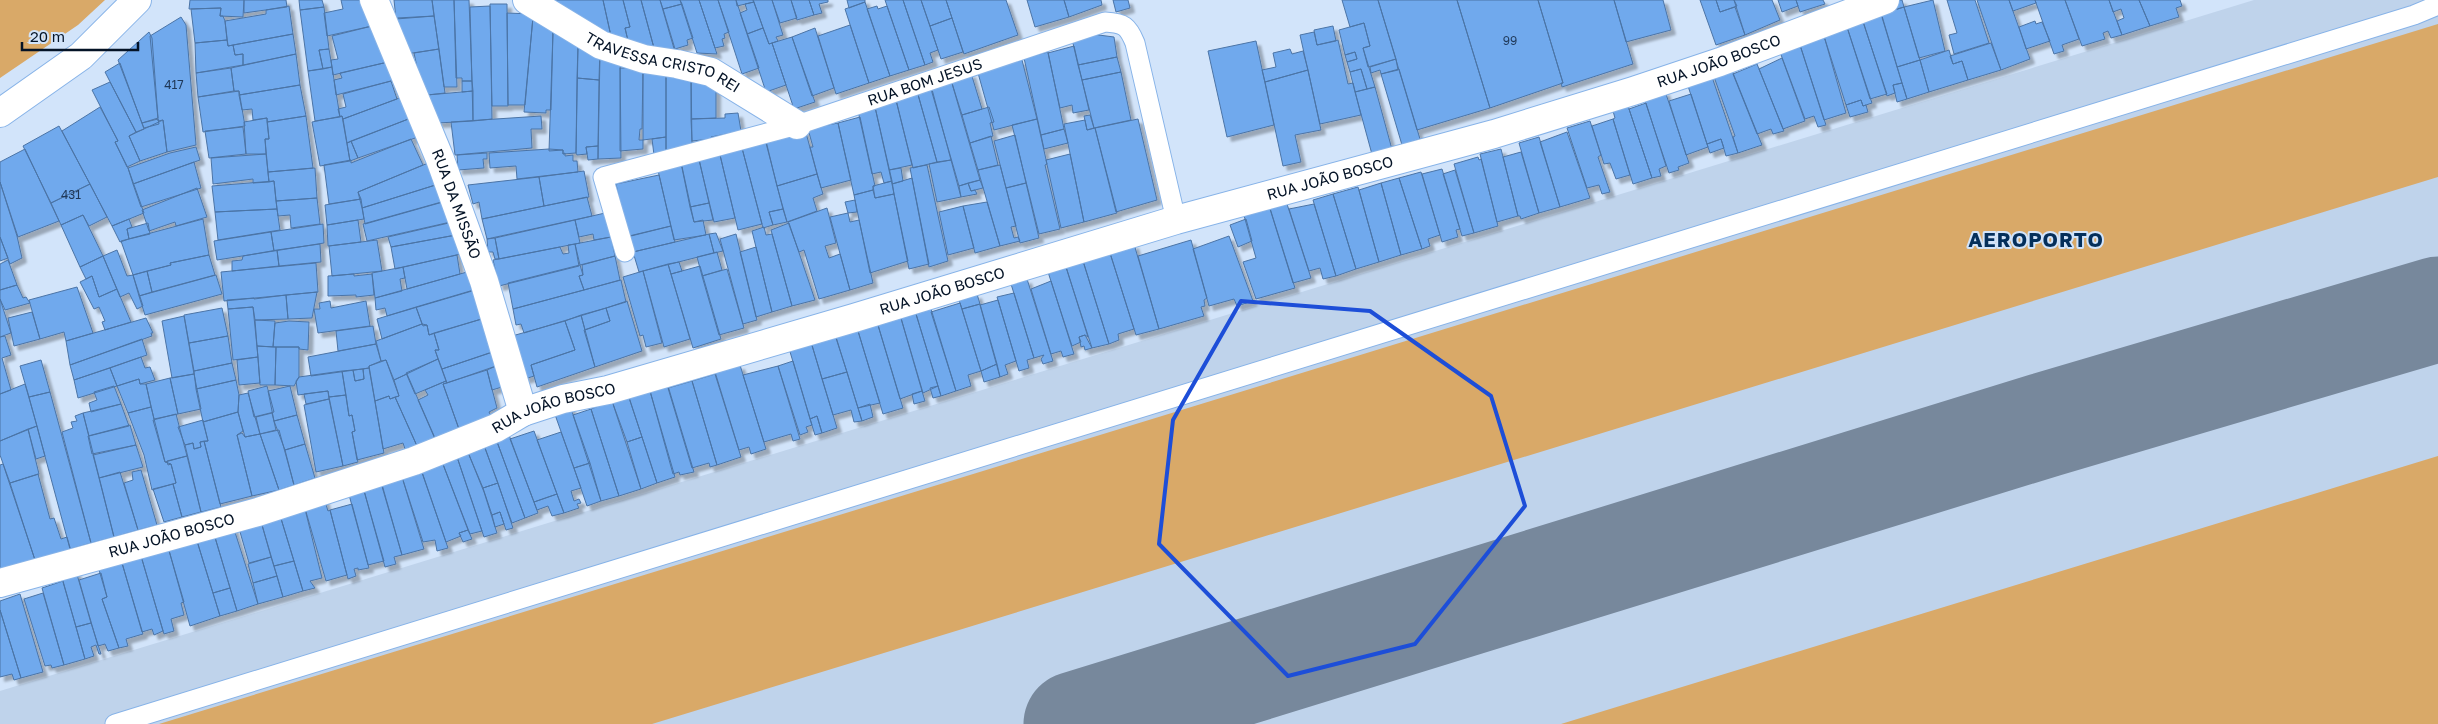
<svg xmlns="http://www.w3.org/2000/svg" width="2438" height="724" viewBox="0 0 2438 724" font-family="'Golos Text',sans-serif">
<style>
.built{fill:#bfd3eb}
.green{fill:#d9a968}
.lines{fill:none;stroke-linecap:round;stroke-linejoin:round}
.taxiway{stroke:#77889c;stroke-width:105}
.building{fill:#70a9ed;stroke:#4b74a6;filter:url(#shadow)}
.lane-casing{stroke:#87b3e8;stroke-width:21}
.street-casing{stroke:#87b3e8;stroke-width:30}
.lane{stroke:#fff;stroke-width:19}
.street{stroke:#fff;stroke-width:28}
.marked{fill:none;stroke:#1d4ed8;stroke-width:4;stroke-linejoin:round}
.labels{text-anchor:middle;stroke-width:4;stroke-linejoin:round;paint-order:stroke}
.number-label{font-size:12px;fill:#1f3858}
.street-label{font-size:15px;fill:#041326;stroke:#d2e4fa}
.district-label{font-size:20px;font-weight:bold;letter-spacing:1px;fill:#042f5b;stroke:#d2e4fa}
</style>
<defs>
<filter id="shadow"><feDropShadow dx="4.5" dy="4.5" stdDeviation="1" flood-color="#0004"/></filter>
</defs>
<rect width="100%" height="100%" fill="#d2e4fa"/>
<!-- built -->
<path class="built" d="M2254,0H2438V724H0V691Z"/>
<!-- green -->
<path class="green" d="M0,0H105L78,25L0,78Z
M2438,24V177L652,724H159Z
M2438,456V724H1561Z"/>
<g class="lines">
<!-- taxiway -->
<path class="taxiway" d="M1076,724L2045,425L2438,309"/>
</g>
<!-- building -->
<path class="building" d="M190,0H244L243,17L220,16L221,8L189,9Z
M244,0H286L287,7L244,13Z
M299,0H322L324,7L300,10Z
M341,0H361L372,26L327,36L324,13L343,9Z
M394,0H432L434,16L396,19Z
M432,0H454L457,87H444Z
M454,0H469L472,81H462V78H456Z
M550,0H603L612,41Z
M603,0H623L630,27L625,28L629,45H613Z
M623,0H641L654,48L629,45L625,28L630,27Z
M641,0H660L675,52L654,48Z
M660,0H680L682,4L663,9Z
M680,0H699L717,54L697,53Z
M699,0H718L729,32L724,34L725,38L722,39L724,46L715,48Z
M718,0H736L759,68L742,74Z
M736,0H753L754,2L737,6Z
M753,0H772L783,35L776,37L778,41L769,44Z
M772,0H791L797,18L780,23Z
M791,0H809L814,15L797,20Z
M809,0H828V2L819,4L822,13L814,15Z
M847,0H865V2L849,8Z
M885,0H903L925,65L909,70Z
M903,0H921L938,50L930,53L933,62L925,65Z
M921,0H946L952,18L930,26Z
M946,0H1006L1018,35L964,54Z
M1027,0H1064L1069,17L1035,27Z
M1064,0H1101L1102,5L1069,17Z
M1113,0H1128L1130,8L1116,12Z
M1342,0H1378L1396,59L1368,67L1363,48L1370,46L1364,23L1350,27Z
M1378,0H1457L1490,108L1417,130Z
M1457,0H1538L1563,83L1490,108Z
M1538,0H1614L1633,64L1562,87L1561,83H1563Z
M1614,0H1663L1671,30L1626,42Z
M1700,0H1716L1720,12L1735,7L1745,35L1716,45Z
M1716,0H1734L1737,6L1720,12Z
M1734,0H1772L1780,20L1745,35Z
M1778,0H1796L1798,6L1782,12Z
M1796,0H1823L1825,4L1800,12Z
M1895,0H1902L1904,7L1881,14Z
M1933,0L1945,51L1919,58L1904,7Z
M1947,0H1975L1989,43L1954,54L1949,35L1957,33Z
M1977,0H2009L2030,59L2001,70Z
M2009,0H2035L2036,3L2013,11Z
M2035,0H2065L2079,39L2062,45L2064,51L2054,54Z
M2065,0H2109L2122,35L2111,38L2108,31L2103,33L2105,39L2082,46Z
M2109,0H2139L2150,26L2122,35L2117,21L2124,18L2121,9L2113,12Z
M2139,0H2180L2182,6L2176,8L2179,17L2150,26Z
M754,2L763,28L747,34L740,13L747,10L745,4Z
M865,2L890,76L869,83L845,9Z
M490,4H507L508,106H492Z
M682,4L693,38L687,40L688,45L675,49L663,9Z
M289,6L293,34L228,46L225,21L266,14V10Z
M490,6L492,119L473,121L470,7Z
M877,6L878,9L887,6L909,70L890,76L867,9Z
M324,7L329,49L319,50L323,69L308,71L300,10Z
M1904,7L1920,60L1897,67L1881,14Z
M221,8L220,16H223L225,21L227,40L195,43L191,9Z
M507,13L532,14L533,17L525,105H508Z
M434,16L439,49L406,54L404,37L399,38L397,18Z
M1882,16L1902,83L1893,85L1895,93L1887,96L1863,21Z
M181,17L186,25L196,145L167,152L163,120L158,121V119L150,36Z
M533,17L553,31L551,110H546V113L524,112Z
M952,18L963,52L941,59L930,26Z
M1862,19L1887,94L1870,99L1846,24Z
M2035,21L2036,24L2042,22L2050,41L2026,49L2019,27Z
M1364,23L1370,46L1363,48L1375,87L1367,89L1361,69L1350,72L1347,62L1357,59L1355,52L1345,55L1339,30Z
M1846,24L1872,103L1863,106L1861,100L1846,105L1822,30Z
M850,25L869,83L836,94L818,36Z
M372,26L388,62L333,75L331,60L338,59L332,36Z
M1333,26L1336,41L1317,45L1314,30Z
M763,28L769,44L772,43L786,85L766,92L747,34Z
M815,28L834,88L812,96L792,37Z
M553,31L578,46L576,153L563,154V150L549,151Z
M149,32L152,38L158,118L142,123L118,60Z
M1314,32L1317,45L1338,40L1348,84L1353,83L1361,115L1320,124L1300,35Z
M293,34L296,54L243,65V54L235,55L233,45Z
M1091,34L1114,37L1117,57L1078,65L1072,39Z
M1824,36L1846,113L1824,120L1800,45Z
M792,37L815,102L794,109L772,43Z
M227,40L228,46L233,45L235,55L243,54V65L196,73L195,43Z
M1256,41L1274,125L1227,137L1208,51Z
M1991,43L2001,70L1968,80L1962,61L1953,64L1950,56Z
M1800,45L1826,125L1818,127L1814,116L1805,119L1780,52Z
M578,46L600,48L599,80L577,78Z
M1074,46L1089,110L1073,113L1072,105L1060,108L1048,53Z
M329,49L332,67L323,69L319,50Z
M439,49L445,93L427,95L418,72L414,53Z
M1290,49L1292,54L1303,51L1308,70L1265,82L1262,70L1276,67L1273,53Z
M1949,50L1953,64L1962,61L1968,80L1929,92L1920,60Z
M1048,52L1064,129L1041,135L1024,58Z
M1355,52L1357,59L1347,62L1345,55Z
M296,54L300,85L239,95V91H234L231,68Z
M600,54H620L621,158L598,159Z
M1117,57L1121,72L1082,80L1078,65Z
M1782,58L1805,121L1783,129L1759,69Z
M1396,59L1398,70L1381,74L1380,70L1371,73L1370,67Z
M1022,60L1037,119L994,130L978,73Z
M1920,60L1929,92L1907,99L1897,67Z
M388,62L395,80L336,95L334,80L342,78L340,73Z
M120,63L144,129L136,132L105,72Z
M1757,64L1784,131L1773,134L1771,129L1757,134L1733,74Z
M643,65H666V137L643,140Z
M332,67L340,117L315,121L308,71Z
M231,68L234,91L198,97L196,73Z
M620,68H643L642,129H640L639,140H643V149L620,151Z
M1731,68L1762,145L1738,153L1733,137L1735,136L1713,74Z
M666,69H691L692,148L666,152Z
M1361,69L1367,89L1355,92L1350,72Z
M1399,69L1420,139L1402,145L1381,74Z
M1308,70L1321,130L1295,135L1301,162L1283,166L1265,82Z
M1121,72L1131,120L1094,128L1082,80Z
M691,73L716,81V118L691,119Z
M971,73L982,109L962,115L951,80Z
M1711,74L1738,153L1726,156L1721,139L1707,144L1687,83Z
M577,78L599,80L598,146L586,147L587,154L577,155L576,153Z
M951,80L980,180L959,186L931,89Z
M391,81L397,99L343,119L342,116L340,117L338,109L346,107L343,94Z
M462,81H472L473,91L462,92Z
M110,82L136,132L129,136L140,161L127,167L115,142L118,141L92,90Z
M930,82L951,160L937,162L917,91Z
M1902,83L1907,99L1897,102L1893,85Z
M300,85L306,116L267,122V118L253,120L252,109L242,110L239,95Z
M1375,87L1393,153L1373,158L1355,92Z
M239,91L245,126L203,132L198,97Z
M473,91V121L438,123L427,95Z
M917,91L937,162L913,168L896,100Z
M1665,91L1689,163L1678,167L1679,170L1669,173L1644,98Z
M1691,94L1708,147L1686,155L1669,101Z
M402,97L411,118L347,143L343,119Z
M896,100L912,165L889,170L875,107Z
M1861,100L1863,106L1866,105L1868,112L1850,117L1846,105Z
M1646,103L1666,166L1659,169L1661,176L1652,178L1629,109Z
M1628,106L1652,178L1633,184L1613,119L1615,118L1613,111Z
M100,107L118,141L115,142L128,168L144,213L112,226L62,131Z
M875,107L892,181L884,183L881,172L872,174L858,111Z
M989,107L994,122L990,123L993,136L970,143L962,115Z
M738,113L741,131L711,137V139L692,141L691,119L725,118V114Z
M1090,115L1094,128L1087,130L1084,116Z
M306,116L313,168L268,172L265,139H269L267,122Z
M342,116L350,161L320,166L312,122Z
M541,116L542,129H531L532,148L455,155L451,122Z
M860,117L875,186H873V190L854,195L838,123Z
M267,118L269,139H265L266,154H246L244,122Z
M411,118L418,137L358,158L351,141Z
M158,119L159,124L144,128L142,123Z
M1037,119L1047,164L1045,165L1060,229L1039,234L1012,125Z
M1138,119L1157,200L1116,212L1095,128Z
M1613,119L1630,175L1616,179L1610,163L1604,164L1592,126Z
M163,120L167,152L140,161L129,136Z
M1085,120L1087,130L1095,128L1117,213L1084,222L1064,124Z
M1590,121L1601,155L1598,157L1610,192L1602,194L1599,185L1587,188L1567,128Z
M838,123L851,180L821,188L810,147H813L808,129Z
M59,126L90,184L51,203L23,146Z
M243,127L246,154L209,158L205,131Z
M805,129L817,174L777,186L766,141Z
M1064,129L1068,143L1044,149L1041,135Z
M1567,132L1590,198L1560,207L1540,142Z
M1015,135L1026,183L1006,188L994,141Z
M991,136L998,165L978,170L970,143Z
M666,137V152L654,155L652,139Z
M1539,137L1560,207L1539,213L1519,143Z
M411,139L423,165L358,192L361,199L329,204L324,165L351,160V163Z
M1721,139L1724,148L1710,153L1707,144Z
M351,141L358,158L350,161L347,143Z
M766,143L783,209L769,212L773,225L763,228L742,148Z
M598,146V159L588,160L586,147Z
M196,147L200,160L133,184L128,168L170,153Z
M742,148L762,224L738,230L720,155Z
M25,149L59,221L18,237L0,182V162Z
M549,149L563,150V154L565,153V156L573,155V161H577L578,172L517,179L516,166L490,168L489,153Z
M1501,149L1518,216L1497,222L1480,154Z
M1521,152L1539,213L1521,219L1520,216H1518L1503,157Z
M487,153V159H483L484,168L458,170L457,155Z
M266,154L269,182L253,183V179L213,184L211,158Z
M1070,154L1084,222L1061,228L1046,160Z
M720,155L735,218L714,222L699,160Z
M1478,157L1479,160L1481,159L1498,226L1474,233L1454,164Z
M699,159L709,203L690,207L681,163Z
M951,160L961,197L937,202L929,164Z
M433,161L442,183L362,208L358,192Z
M194,162L201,188L141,207L133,184Z
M681,162L694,222L703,220L706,235L674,240L657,166Z
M927,165L948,261L929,267L910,168Z
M1000,165L1016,226L1011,227L1014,238L1018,237L1020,241L1000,246L978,170Z
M315,168L317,198L276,201L274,181L269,182L268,172Z
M901,168L903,181L892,184L889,170Z
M1442,169L1460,229L1456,230L1458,237L1442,242L1422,174Z
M1455,170L1474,233L1462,236L1443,174Z
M584,171L589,197L544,206L539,177Z
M1421,172L1440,235L1428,239L1430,246L1422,249L1399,178Z
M817,174L823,194L813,198L817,211L787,222L777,186Z
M659,175L671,226L627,237L616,184Z
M539,177L544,206L482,219L479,202L473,204L468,185Z
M912,178L929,264L909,269L892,184Z
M1399,178L1422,249L1401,255L1381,183Z
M980,180L983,188L971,191L968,183Z
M274,181L277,209L215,212L212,186Z
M892,181L894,194L875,198L873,186Z
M0,182L17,236L22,258L10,264L0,237Z
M445,182L450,200L365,224L362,208Z
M968,183L971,191L975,190L977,194L961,197L959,186Z
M1026,183L1039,238L1020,243L1006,188Z
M1381,183L1401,255L1379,262L1359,190Z
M90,184L107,217L89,226L83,215L61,225L51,203Z
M1358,187L1379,262L1356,269L1333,194Z
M197,188L207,217L176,226L175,222L149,231L142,210Z
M873,190L875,198L894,194L908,261L870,273L854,195Z
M1333,194L1356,269L1336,276L1313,200Z
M587,197L592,216L487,239L482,219Z
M317,198L320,224L291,228L290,215L278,216L276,201Z
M361,199L364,219L327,225L325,205Z
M855,200L857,212L848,213L845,202Z
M445,201L455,221L367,241L363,224Z
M987,202L1000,246L975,253L963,206Z
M709,203L713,220L694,222L690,207Z
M1287,204L1311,278L1293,283L1270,209Z
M1314,204L1336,276L1323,279L1320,268L1309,271L1289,209Z
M1269,205L1295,288L1256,299L1243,262L1256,258L1243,212Z
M963,206L974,248L948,255L939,212Z
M827,208L836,243L825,246L829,258L840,254L850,290L819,299L804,250L799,252L788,222Z
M277,209L280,230L218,240L215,212Z
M783,209L787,222L773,225L769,212Z
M605,213L611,237L594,240L593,234L579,237L575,220Z
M848,213L850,222L859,220L873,283L850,290L830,217Z
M83,215L103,256L80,267L61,225Z
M129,219L132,227L127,229L129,239L120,242L112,226Z
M203,219L209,255L170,263L171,265L133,275L121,241Z
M1246,219L1252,241L1238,247L1230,225Z
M358,220L361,242L328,246L327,225Z
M575,220L580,243L499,259L495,238Z
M453,222L456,235L391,247L388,237Z
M148,223L150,234L129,239L127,229Z
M789,223L815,300L792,306L771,230Z
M323,224L324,243L274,251L271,232Z
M671,226L675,242L633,252L629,236Z
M764,227L766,235L772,234L792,306L772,312L752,231Z
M271,232L274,251L217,260L214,241Z
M716,233L723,251L714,253L709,234Z
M709,234L714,253L639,272L633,252Z
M736,234L757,320L743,324L720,239Z
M456,235L465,253L395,269L391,247Z
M1229,236L1253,301L1237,306L1234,299L1209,306L1193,249Z
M0,237L8,258L0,261Z
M611,237L615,256L580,265L575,244Z
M495,238L499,259H495L493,252H488L487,239Z
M377,240L382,271L332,276L329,246Z
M1191,240L1207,298L1204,300L1205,306L1201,307L1204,316L1159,329L1138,256Z
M320,244L321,262L279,266L277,250Z
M575,244L579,266L499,286L493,260L560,247L563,254L569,253L568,245Z
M1134,244L1159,329L1136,335L1110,253Z
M756,247L772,312L756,317L740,252Z
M117,250L127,276L133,275L143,306L137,309L129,293L120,297L103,256Z
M277,250L279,266L232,271V261L242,260L243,256Z
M717,252L722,270L702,276L697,257Z
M1110,253L1134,329L1118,334L1119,340L1109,344L1083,261Z
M209,255L215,275L152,292L147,271L171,265L170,263Z
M457,255L460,274L407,289L403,267Z
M103,256L117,289L99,297L92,276L86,279L80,267Z
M615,256L620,280L584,290L579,276L583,275L582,265Z
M8,260L17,285L0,290V264Z
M1083,261L1109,344L1092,348L1066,267Z
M679,262L682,271L671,274L668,264Z
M316,263L318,292L224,301L221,272Z
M668,264L690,339L664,347L643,271Z
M580,265L583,275L579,276L584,290L513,309L508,283Z
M700,266L721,339L693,348L671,274Z
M403,267L405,278L400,279L402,291L375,298L372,273Z
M1066,267L1088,337L1085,335L1079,337L1081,342L1072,346L1048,272Z
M727,269L744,328L719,335L702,276Z
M147,271L152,292L139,296L133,275Z
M643,271L662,343L646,347L643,335L640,336L623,277Z
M467,272L472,291L387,316L385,308L376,310L375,298Z
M354,274V276L372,274L374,295L356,297V295L328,296V276Z
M216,275L222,294L145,315L139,296Z
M92,276L99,297L117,289L131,322L105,330L102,322L105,321L99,307L94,309L80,282Z
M1027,279L1053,361L1043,364L1041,359L1044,355L1034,358L1011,284Z
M621,280L626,302L524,333L521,324L516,325L513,309Z
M1051,281L1074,354L1063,357L1061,351L1051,354L1031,289Z
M17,285L23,298L26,297L30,303L5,310L0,299V290Z
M77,287L93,333L66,341L64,332L40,339L29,300Z
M477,289L485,318L429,335L427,325L423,326L416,307Z
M317,292L312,318L288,319L286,295Z
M1014,293L1034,358L1027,360L1029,368L1019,371L997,297Z
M977,294L980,304L962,309L959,300Z
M286,295L288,319L255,320L253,307L228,309L227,300L254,298V299Z
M0,299L11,333L0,337Z
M998,300L1016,361L1005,365L1008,374L1000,377L980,305Z
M330,301L331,308L366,301L370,326L318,333L314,309H320L319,303Z
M627,301L642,351L595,367L584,330L610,321L606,308Z
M960,303L981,371L968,375L971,386L956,391L931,312Z
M980,304L997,364L981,371L962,309Z
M253,307L258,357L233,360L228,309Z
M416,307L422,324L382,339L377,319Z
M222,308L228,336L189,343L184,315Z
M606,308L610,321L585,330L581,315Z
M931,309L956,391L941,396L916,314Z
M32,312L40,339L14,346L8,318Z
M916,314L938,386L923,393L901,318Z
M581,315L595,367L537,387L531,365L575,350L565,321Z
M900,315L922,391L900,399L877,322Z
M184,316L194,374L172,378L162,321Z
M146,318L153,333H151L152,336L70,365L66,341Z
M485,318L496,351L442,369L435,350H439L434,333Z
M255,320L275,321L273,347L257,346Z
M289,321L309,322L308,350L299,349V347H273L275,323Z
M565,321L575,350L531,365L534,376L525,379L512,336Z
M422,324L427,325L429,335L434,333L439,350H435L438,359L394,380L386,360L381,361L376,341Z
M878,325L903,408L883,414L858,331Z
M373,326L376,344L338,351L336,331Z
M858,331L880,403L858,408L836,337Z
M835,335L847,372L822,379L811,342Z
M1085,335L1092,348L1085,350L1084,346L1081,347L1079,337Z
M5,336L11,355L2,358L11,390L0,394V337Z
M228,336L232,363L194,371L189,343Z
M142,339L147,355L74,380L70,365Z
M811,342L837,428L822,433L817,416L810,419L788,345Z
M376,344L381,361L369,366V368L311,376L308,357Z
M257,346L276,347L275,385H260Z
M276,347H299V377L294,386L275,385Z
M492,352L496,366L447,383L442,369Z
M141,357L145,368L150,367L155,380L140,384L139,379L117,386L110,368Z
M258,357L260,383L239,385L237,360Z
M438,359L446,381L415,394L406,373Z
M41,360L50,392L29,397L20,366Z
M386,360L399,396L390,399L389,396L375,401L369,366Z
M793,361L812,425L806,427L808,432L800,435L778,366Z
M232,363L236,380L196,389L194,371Z
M997,364L1000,377L984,382L981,371Z
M740,365L766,449L751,454L749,447L739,450L715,372Z
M496,366L502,387L492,390L487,370Z
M778,366L800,439L793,441L791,434L764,442L743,375Z
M110,368L117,386L78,398L74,380Z
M369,368L384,453L357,460L352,432L355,431L352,415L349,416L342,371L353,370L355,381L364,379L363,369Z
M363,369L364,379L355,381L353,370Z
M487,370L497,408L489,412L491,416L459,429L443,384Z
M342,371L346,395L329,397L328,391L298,395L296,381L299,377Z
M847,372L862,421L854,422L851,410L833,415L822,379Z
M194,374L201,409L178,414L170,378Z
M407,374L435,438L417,446L395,397L399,396L394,380Z
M715,374L741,457L717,465L692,381Z
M170,378L178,414L154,419L146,384Z
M139,379L140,384H146L151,407L128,413L117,386Z
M236,380L239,395L238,412L203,422L196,389Z
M446,381L447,383L443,384L460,432L435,439L418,400L428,395L425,390Z
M692,381L717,465L710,467L709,463L692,468L668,388Z
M25,384L37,426L0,441V394Z
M114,386L121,404L91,412L89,403L97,400L94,392Z
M267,386L274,412L254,417L248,391Z
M290,386L297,415L274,421L268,391Z
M625,386L642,437L627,442L612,401Z
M668,386L694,472L680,475L679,472L673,474L650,391Z
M938,386L941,396L933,398L930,388Z
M328,391L329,399L306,404L304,394Z
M627,391H650L675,477L657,483Z
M922,391L925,401L914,404L912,394Z
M50,392L91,543L70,549L29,397Z
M248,393L260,434L245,437L238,412L239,395Z
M346,395L349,416L352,415L355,431L352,432L358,462L343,466L329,397Z
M389,396L390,399L395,397L417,446L405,449L403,443L383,449L375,401Z
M329,399L343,466L316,472L304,405Z
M612,401L641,489L619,496L591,409Z
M569,403L590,463L574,468L553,409Z
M121,404L129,426L89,436L83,413Z
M870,404L873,417L862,421L858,408Z
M151,407L165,462L171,464L176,483L152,490L144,455L128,413Z
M591,409L619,496L601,501L573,415Z
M238,412L243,431L237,435L252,496L220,504L204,441H208L203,422Z
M83,413L114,537L91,543L62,432L73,428L71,422L77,421L75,416Z
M272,413L276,430L260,434L256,417Z
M176,414L187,456L165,462L153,420Z
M297,415L305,444L285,450L274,421Z
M817,416L822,433L815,435L810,419Z
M203,420L208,441L200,442L201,447L194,449L193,443L185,445L178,427Z
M130,425L136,445L92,454L88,436Z
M37,426L45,456L36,459L28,429Z
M28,429L39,474L10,483L0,455V441Z
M279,430L294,485L279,490L260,434Z
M534,431L557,494L534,502L510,439Z
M561,432L581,488L571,491L574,501L579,499L581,503L577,504L579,508L564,513L537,440Z
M242,433L245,437L260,434L279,490L252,496L237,435Z
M509,435L538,513L525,518L496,439Z
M642,437L657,483L641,489L627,442Z
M496,439L525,518L512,523L484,445Z
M204,441L221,507L201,512L185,445L193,443L194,449L201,447L200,442Z
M483,443L498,483L483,488L467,450Z
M305,444L315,478L294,485L285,450Z
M136,445L143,467L99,478L93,455Z
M467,450L484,492L497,533L484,537L456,454Z
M456,454L482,531L470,534L441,459Z
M187,456L201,512L182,517L173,484L176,483L171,464L168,465L167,461Z
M441,459L468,530L459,533L461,536L446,542L420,467Z
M590,463L601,501L587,506L574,468Z
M3,464L35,560L0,570V465Z
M421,469L448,548L437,551L435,540L423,542L402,477Z
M141,470L157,525L138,530L124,483L133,480L132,472Z
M120,472L138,530L114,537L99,478Z
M38,474L50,519L54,518L61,539L67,537L71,551L35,560L10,483Z
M402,477L424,549L402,555L381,483Z
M381,481L402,555L394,557L396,564L385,567L363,487Z
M498,483L513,528L506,530L500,512L492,515L483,488Z
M173,484L182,517L164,522L153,489Z
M363,487L384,561L368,565L348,491Z
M557,494L564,513L552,516L548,506L537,510L534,502Z
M324,498L328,511L330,510L347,575L326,581L304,505Z
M352,504L369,568L358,570V568L354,569L356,576L348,579L330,510Z
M304,505L322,578L310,581L315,588L303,591L279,512Z
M279,512L294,561L274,566L260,518Z
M500,512L504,524L495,527L492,515Z
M260,518L271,557L249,563L238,525Z
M233,526L258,604L237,611L214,534Z
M468,530L472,539L463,542L459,533Z
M214,534L230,588L213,593L197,541Z
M197,541L220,616L190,626L168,547Z
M168,547L184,602L181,603L184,615L171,619L174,631L164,634L141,556Z
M141,556L163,631L154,635L152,629L142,632L122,563Z
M271,557L277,576L253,583L248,564Z
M294,561L303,591L283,597L274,566Z
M122,563L143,634L126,639L128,646L119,648L102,599L107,597L99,570Z
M76,571L91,623L76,627L61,575Z
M101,573L107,597L102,599L119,648L108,651L105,644L98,646L79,580Z
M277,576L283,597L258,604L253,583Z
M63,581L85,659L64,665L42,588Z
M230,588L237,611L220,616L213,593Z
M43,593L64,665L52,668L51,665L45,666L24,599Z
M20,594L43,672L21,678L0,610V601Z
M0,610L21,678L14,680L12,674L0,677Z
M91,623L101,654H99L96,645L91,647L94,656L85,659L76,627Z"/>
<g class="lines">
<!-- lane casing -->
<g class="lane-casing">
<g id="lane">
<path id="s1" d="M625,252L603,177L797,125L1105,22C1124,23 1128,26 1135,43L1176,220"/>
<path d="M115,724L2414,15L2438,5"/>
</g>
</g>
<!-- street casing -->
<g class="street-casing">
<g id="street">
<path id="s2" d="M374,0L440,159L484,281L523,412"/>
<path id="s3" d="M527,0L601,45L644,59L677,64L711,72L797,125"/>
<path d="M0,113L81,56L137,0"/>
<path id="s4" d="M0,583L258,512L414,461L496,428L523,412L563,399L608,390L854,318L1176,220L1494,134L1633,91L1720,62L1885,0"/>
</g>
</g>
<!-- lane -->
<use href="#lane" class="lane"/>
<!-- street -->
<use href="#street" class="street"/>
</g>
<!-- marked area -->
<path class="marked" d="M1241,301L1370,311L1491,396L1525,506L1415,644L1288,676L1159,544L1173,420Z"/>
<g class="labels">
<!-- number labels -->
<g class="number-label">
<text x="1510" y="45">99</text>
<text x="174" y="89">417</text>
<text x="71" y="199">431</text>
</g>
<!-- street labels -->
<g class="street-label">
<text dy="5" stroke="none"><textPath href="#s4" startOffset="1798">RUA JOÃO BOSCO</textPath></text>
<text dy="5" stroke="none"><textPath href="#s3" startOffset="151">TRAVESSA CRISTO REI</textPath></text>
<text dy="5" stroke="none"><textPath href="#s1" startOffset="414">RUA BOM JESUS</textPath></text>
<text dy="5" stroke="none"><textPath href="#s4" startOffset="1392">RUA JOÃO BOSCO</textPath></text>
<text dy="5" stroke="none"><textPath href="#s2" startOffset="220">RUA DA MISSÃO</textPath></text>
<text dy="5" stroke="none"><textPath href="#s4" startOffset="988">RUA JOÃO BOSCO</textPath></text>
<text dy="5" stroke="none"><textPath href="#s4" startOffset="582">RUA JOÃO BOSCO</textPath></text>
<text dy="5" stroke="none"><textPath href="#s4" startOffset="178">RUA JOÃO BOSCO</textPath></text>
</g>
<!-- district labels -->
<g class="district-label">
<text x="2036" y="247">AEROPORTO</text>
</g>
</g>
<!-- scale -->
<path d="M22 42v8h116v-8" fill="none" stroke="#041326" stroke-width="2.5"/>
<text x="30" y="42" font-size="15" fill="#041326" stroke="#d2e4fa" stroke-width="4" paint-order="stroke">20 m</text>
</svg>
